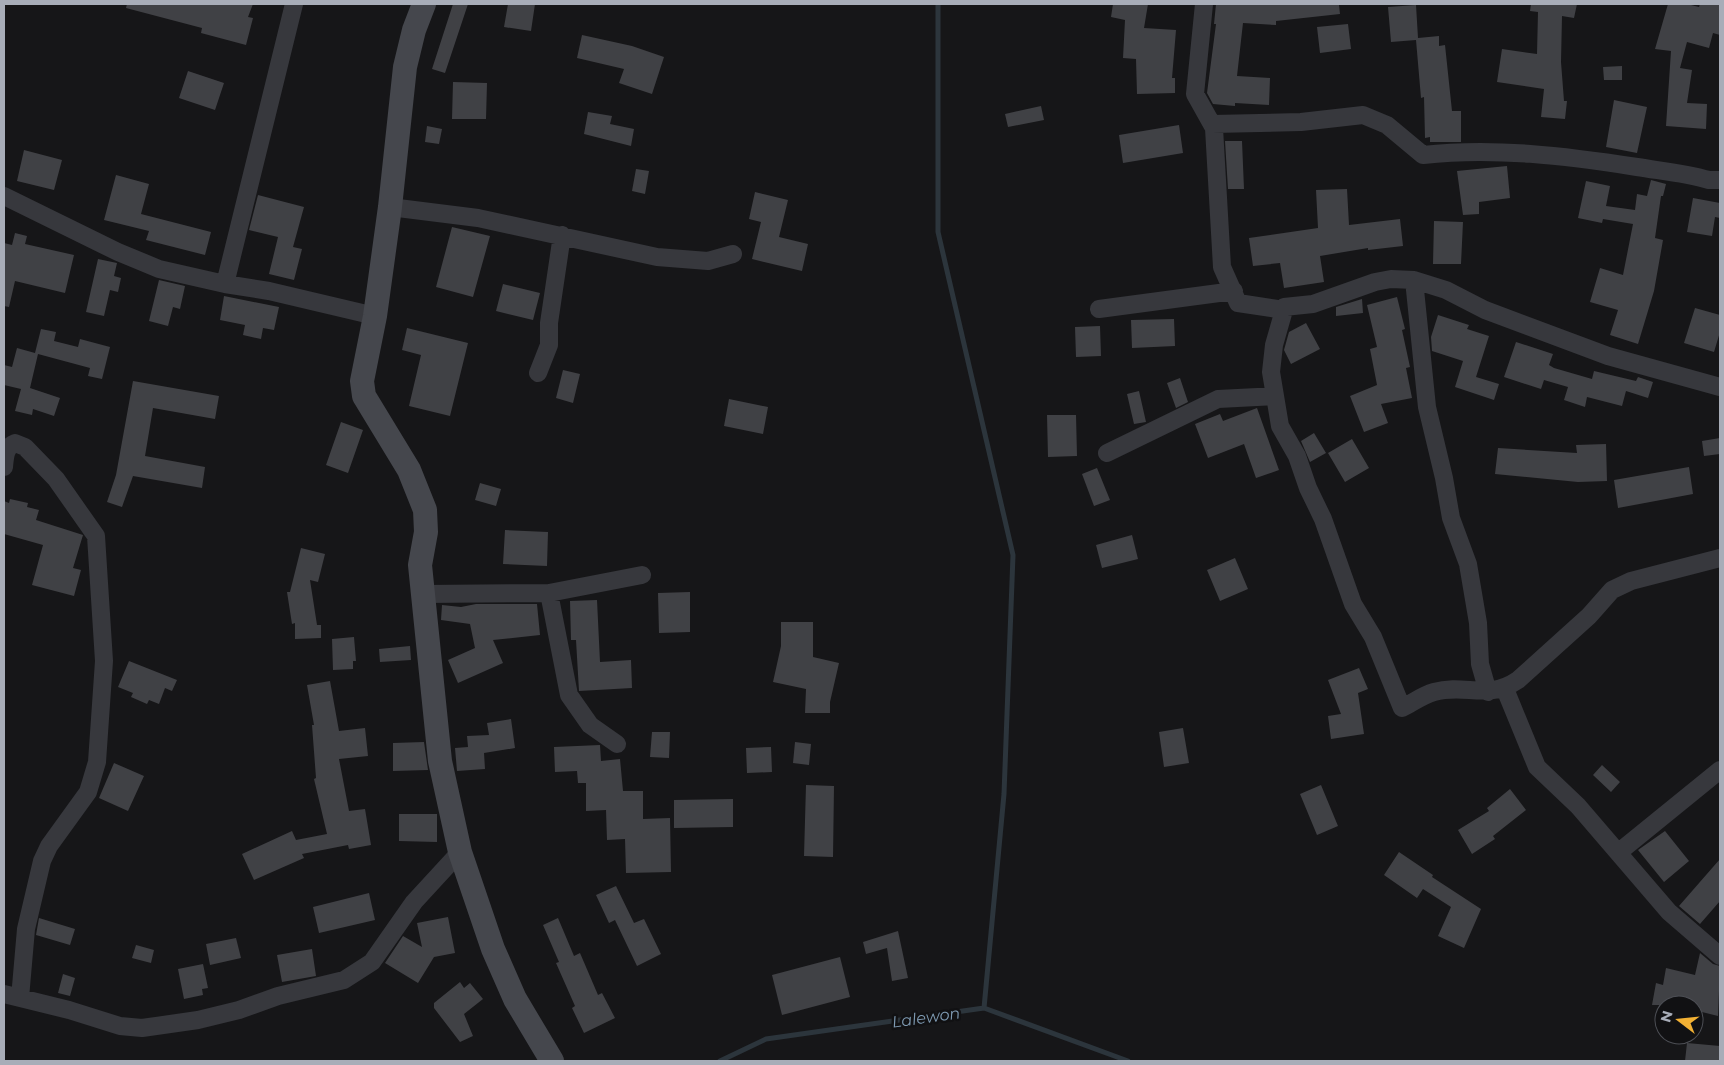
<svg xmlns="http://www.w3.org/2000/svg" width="1724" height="1065" viewBox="0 0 1724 1065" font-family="Montserrat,sans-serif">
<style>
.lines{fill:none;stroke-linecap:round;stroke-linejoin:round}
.stream{stroke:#2c353c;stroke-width:5}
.building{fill:#404145}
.street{stroke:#37383d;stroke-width:18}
.secondary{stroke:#45474d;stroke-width:24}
.labels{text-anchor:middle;stroke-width:5;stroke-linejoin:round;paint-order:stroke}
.water-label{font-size:16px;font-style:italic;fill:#7f9bb3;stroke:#111113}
</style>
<rect width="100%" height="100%" fill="#161618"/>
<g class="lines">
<!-- stream -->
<path class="stream" d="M938,4V232L1013,555L1004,794L984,1008
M720,1061L766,1039L984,1008L1128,1061"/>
</g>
<!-- building -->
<path class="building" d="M127,4H253L248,17L253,18L246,45L201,33L202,28L126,8Z
M453,4H468L445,73L432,69Z
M508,4H535L531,31L504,27Z
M1113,4H1148L1144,28L1176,30L1172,78H1175V93L1137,94L1136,59L1123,58L1125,20L1111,17Z
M1216,4L1339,5L1340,14L1276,21V25L1243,23L1237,76L1270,78L1269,105L1235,103V106L1213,104L1207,93L1216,24H1214Z
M1531,4H1577L1574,18L1562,16L1561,62L1564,101H1567L1565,119L1541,117L1544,89L1497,82L1502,49L1537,54L1538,12L1530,11Z
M1668,4H1687L1699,7L1700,4H1720V35L1713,33L1709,48L1687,42L1680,68L1692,70L1687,103L1707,104L1706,129L1666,126L1671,51L1655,49Z
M1416,5L1418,38L1439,36V46L1445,45L1452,111H1461V142H1430V137L1425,138L1424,97L1421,98L1416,40L1391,42L1388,7Z
M1348,24L1351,49L1320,53L1317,27Z
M582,35L632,46L664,57L652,94L619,83L624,69L577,58Z
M1622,66V80H1604L1603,67Z
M188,71L224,83L215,110L179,98Z
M453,82L487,83L486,119H452Z
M1614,100L1647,107L1637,153L1606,147Z
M1041,106L1044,120L1008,127L1005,114Z
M588,112L612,116L610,124L634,129L631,146L584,134Z
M1179,125L1183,153L1123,163L1119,135Z
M427,126L442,129L439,144L425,142Z
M1225,141H1242L1244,189H1228Z
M24,150L62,160L54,190L17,181Z
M1507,166L1510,198L1479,202V214L1463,215L1457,171Z
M636,169L649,171L645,194L632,191Z
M116,175L149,184L141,214L211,232L205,255L146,240L149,231L104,220Z
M1651,180L1666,184L1663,196H1661L1655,238L1663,240L1654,291L1638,344L1610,335L1618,310L1590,302L1600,268L1623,275L1633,224L1603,219L1602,223L1578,218L1586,181L1610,186L1606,206L1635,210L1637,194L1647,196Z
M1347,189L1349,225L1400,219L1403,246L1368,250V248L1320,256L1324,282L1284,288L1280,263L1253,266L1249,238L1318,228L1316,190Z
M755,192L788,200L779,237L808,244L802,271L752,259L761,222L749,219Z
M258,195L304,207L293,247L302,249L294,280L269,274L278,237L249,230Z
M1693,198L1720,203V218L1715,217L1712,236L1687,232Z
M1434,221L1463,222L1461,264H1433Z
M452,227L490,236L473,297L436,287Z
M15,233L27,236L25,244L74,255L65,293L15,281L9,307L4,306V243L12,245Z
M98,259L117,263L114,276L121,278L118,292L110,290L104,316L86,312Z
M159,280L185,286L180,309L173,307L168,326L149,321Z
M503,284L540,293L533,320L496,311Z
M224,296L279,307L274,330L263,328L261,339L243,335L245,325L220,320Z
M1397,297L1405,329L1402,330L1410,367L1406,368L1412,398L1381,404L1388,423L1364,432L1350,396L1377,385L1370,349L1377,347L1367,305Z
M1362,299L1363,313L1336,316V307Z
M1695,308L1720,315V332L1714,352L1684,343Z
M1438,315L1469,325L1467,329L1489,336L1476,377L1499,384L1494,400L1455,387L1463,361L1432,351L1431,337Z
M1174,319L1175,346L1132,348L1131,320Z
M1306,323L1320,349L1291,364L1284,350L1289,332Z
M1100,326L1101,356L1076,357L1075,327Z
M407,328L468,343L450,416L409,406L421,355L402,350Z
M41,329L56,332L54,341L78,347L80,339L110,347L102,379L88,376L90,368L38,354L30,388L60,398L54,416L33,409L32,415L15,411L21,389L4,385V365L12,367L17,348L35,353Z
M1516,342L1553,354L1549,365L1554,368L1592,379L1594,371L1636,381L1638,377L1653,382L1648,398L1626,391L1622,406L1587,397L1585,407L1564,400L1568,387L1544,380L1541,389L1504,377Z
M563,370L580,374L573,403L556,398Z
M1180,378L1188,402L1176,408L1167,383Z
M133,381L219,396L215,419L153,408L145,456L205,467L202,488L133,476L122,507L107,502L116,475Z
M1139,391L1146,422L1134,424L1127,394Z
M729,399L768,407L763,434L724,426Z
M1257,408L1279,470L1256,478L1244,444L1208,458L1195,424L1220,414L1223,421Z
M1047,415H1076L1077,456L1048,457Z
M341,422L363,430L348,473L326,465Z
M1314,433L1326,453L1310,462L1301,441Z
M1720,438V454L1704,456L1702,441Z
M1352,439L1369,468L1345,482L1328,453Z
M1606,444L1607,481L1578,482L1495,474L1498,448L1577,453L1576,445Z
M1689,467L1693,494L1618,508L1614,480Z
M1097,468L1110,500L1094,506L1082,474Z
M480,483L501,489L496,506L475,500Z
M10,499L28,503L27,507L39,510L36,520L83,535L73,568L81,570L74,596L32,585L43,545L4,534V501L9,503Z
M505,530L548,532L547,566L503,564Z
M1132,535L1138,559L1102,568L1096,545Z
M301,548L325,554L318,582L310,580L317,625H321V638L295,639V623L292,624L287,592H290Z
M1235,558L1248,589L1220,601L1207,570Z
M690,592V632L659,633L658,593Z
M597,600L600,662L631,660L632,688L579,691L576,640H571L570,601Z
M476,604H537L540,635L493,640L503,663L458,683L448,660L475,648L470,624L441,620L442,605L461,607Z
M781,622H813V657L839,663L830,702V713H805L806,689L773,682L781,646Z
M354,637L356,661H353V669L333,670L332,639Z
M410,646L411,660L380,662L379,649Z
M129,661L177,680L172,691L165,688L159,704L149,700L147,704L131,697L133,693L118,687Z
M1359,668L1368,689L1358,693L1364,734L1331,739L1328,716L1341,714L1328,680Z
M330,681L339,731L365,728L368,756L339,759L349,811L365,809L371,845L349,849L348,845L302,854L304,858L254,880L242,854L292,831L296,840L327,834L314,779L316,778L312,725H314L307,685Z
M511,719L515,748L484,753L485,769L457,771L455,748L468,747L467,736L489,735L487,723Z
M1183,728L1189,763L1164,767L1159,732Z
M652,732H670L669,758L650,757Z
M424,742L428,770L393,771V743Z
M795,742L811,744L809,765L793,763Z
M600,745L601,761L620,759L623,791H643V819L670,818L671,872L626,873L625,839L607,840L606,810L586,811V783H578L577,771L555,772L554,747Z
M771,747L772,772L747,773L746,748Z
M114,763L144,776L128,811L99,798Z
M1602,765L1620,782L1611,792L1593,775Z
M806,785L834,786L833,857L804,856Z
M1321,785L1338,826L1317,835L1300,794Z
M1510,789L1526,810L1493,836L1495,839L1472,854L1458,830L1489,811L1487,808Z
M733,799V827L674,828V800Z
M399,814H437V842L399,841Z
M1665,831L1689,861L1664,882L1638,850Z
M1399,852L1433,875L1432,877L1481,909L1464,948L1438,936L1451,907L1423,889L1417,898L1384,875Z
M1720,859V901L1700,924L1679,906Z
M616,886L634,923L644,919L661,954L637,966L615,920L609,923L596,895Z
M369,893L375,920L319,933L313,907Z
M448,917L455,953L434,957L418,983L385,963L403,936L422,947L417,923Z
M39,918L75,929L70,945L36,935Z
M558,918L574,956L580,953L598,995L602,993L615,1018L584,1033L572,1008L575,1006L556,963L559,962L543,925Z
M898,931L908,978L892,981L887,948L866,954L863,942Z
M236,938L241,958L210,965L206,944Z
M136,945L154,950L151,963L132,958Z
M312,949L316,976L282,982L277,955Z
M1700,953L1713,964L1720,966L1718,1016L1694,1010V1005H1652L1656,983L1663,985L1666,968L1695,975Z
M840,957L850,997L782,1015L772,975Z
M203,964L208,988L202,989L203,995L184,999L178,969Z
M63,974L75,978L70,996L58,993Z
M460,982L464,988L470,983L483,999L464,1014L473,1036L460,1042L434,1008V1003Z
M1687,1043L1720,1046V1061H1685Z"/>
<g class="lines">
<!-- street -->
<path class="street" d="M1204,4L1195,94L1214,128L1222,267L1238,303L1284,310V307L1313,304L1375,282L1391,279L1414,280L1446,290L1485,310L1608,356L1720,387
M1214,128L1212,124L1301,122L1363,115L1387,125L1423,155C1494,147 1567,156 1637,167C1661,171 1685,173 1709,180H1720
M4,196L118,252L159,269L225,284L269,291L375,316
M390,207L478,218L657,257L708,261L733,254
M1414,280L1427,407L1444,478L1451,518L1468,564L1478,623L1480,664L1488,692
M225,284L294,4
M1099,309L1234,291
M1284,310L1274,345L1271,372L1280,426L1297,456L1308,488L1323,519L1353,604L1373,637L1402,708C1412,703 1423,695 1434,692C1466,683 1487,701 1518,680L1589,616L1612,590L1631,581L1720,558
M538,373L549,345V323L562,235
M1107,453L1218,399L1275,396
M4,467C5,457 5,447 15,443L25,447L56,479L96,536L104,661L97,762L88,792L49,846L42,861L26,929L20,998
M549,593L569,695L590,725L617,744
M424,594L549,593L642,575
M1505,689L1537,767L1578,806L1669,912L1720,956
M1619,852L1720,770
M4,994L69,1010L120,1026L142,1028L198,1020L239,1010L278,996L344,980L372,962L414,902L460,852"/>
<!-- secondary -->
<path class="secondary" d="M424,4L414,30L405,67L390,207L375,316L362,381L364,396L409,470L425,510L426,532L420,565L440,761L460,852L493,949L515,999L552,1061"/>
</g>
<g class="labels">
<!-- water labels -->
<g class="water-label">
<text transform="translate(926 1017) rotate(-8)" y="6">Lalewon</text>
</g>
</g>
<!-- border -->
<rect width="1724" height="1065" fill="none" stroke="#a8adb8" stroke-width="10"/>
<!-- north arrow -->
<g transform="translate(1679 1020) rotate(286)"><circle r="24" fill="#111113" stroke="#4d4f55"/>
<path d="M0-4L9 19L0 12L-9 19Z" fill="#f2b134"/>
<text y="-8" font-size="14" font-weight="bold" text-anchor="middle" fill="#a8adb8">N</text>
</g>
</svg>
